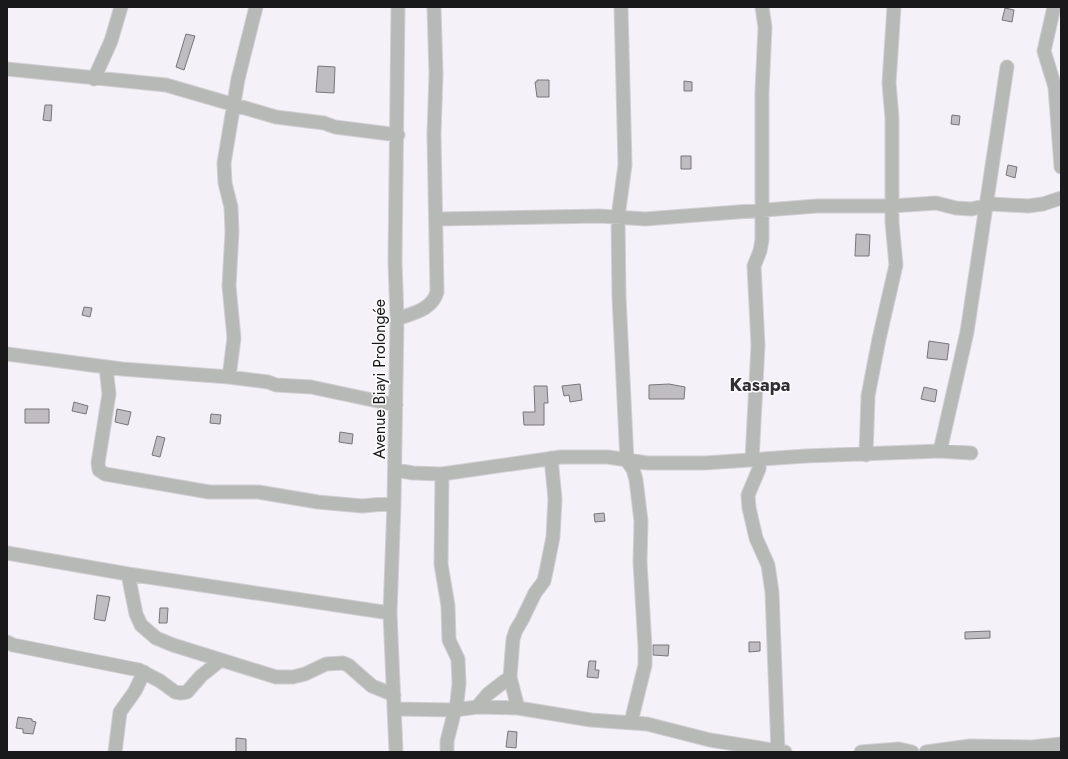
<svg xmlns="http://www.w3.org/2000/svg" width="1068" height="759" viewBox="0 0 1068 759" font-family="Jost,sans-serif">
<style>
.building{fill:#bfbcc2;stroke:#78757b}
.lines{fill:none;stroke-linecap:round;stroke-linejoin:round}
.minor-casing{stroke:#d2ced4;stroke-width:15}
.minor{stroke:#b6b9b6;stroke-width:13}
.labels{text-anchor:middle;stroke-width:3;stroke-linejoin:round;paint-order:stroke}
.street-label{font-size:16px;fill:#19181a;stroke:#fff}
.quarter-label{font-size:18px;font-weight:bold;fill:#322f34;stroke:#fff}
</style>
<rect width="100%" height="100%" fill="#f5f1f8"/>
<!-- building -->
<path class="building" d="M1005,8L1014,10L1012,22L1002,20Z
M186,34L195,36L184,70L176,67Z
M318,66L335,67L334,93L316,92Z
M537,80H549V97H537L535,82H537Z
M684,81L692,82V91H684Z
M45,105H52L51,121L43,120Z
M952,115L960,116L959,125L951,124Z
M681,156H691V169H681Z
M1008,165L1017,167L1015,178L1006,175Z
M856,234L870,235L869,256H855Z
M84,307L92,308L90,317L82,315Z
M929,341L949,344L947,360L927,358Z
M580,384L582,400L570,402L569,395L564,396L562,386Z
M669,384L685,387L684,399H649V385Z
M534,386H547L548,403H544V425H524L523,412H535Z
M924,387L937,390L935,402L921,399Z
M74,402L88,406L86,414L72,411Z
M25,409H49V423H25Z
M117,409L131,412L128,425L115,422Z
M211,414L221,415L220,424L210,423Z
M340,432L353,434L352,444L339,442Z
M157,436L165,438L160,457L152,455Z
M604,513L605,521L595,522L594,514Z
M97,595L110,597L105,621L94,619Z
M160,608H168L167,623H159Z
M990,631V638L965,639V632Z
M749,642H760V651L749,652Z
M653,645H669L668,656L653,655Z
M589,661H596L595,670H599L598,678L587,677Z
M18,717L32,719V721L36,722L33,734L23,733V729L16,728Z
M508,731L517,732L516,748L506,747Z
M236,738L246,739V752H236Z"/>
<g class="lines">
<!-- minor casing -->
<g class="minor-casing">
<path id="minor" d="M621,7L625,165L618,217L619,297L627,461L633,469L636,480L641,521L640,562L645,647V665L631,722
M1054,7L1044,51L1055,87L1061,167
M7,69L166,85L276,117L324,123L335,127L398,135
M94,79L111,41L121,7
M436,219L600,216L645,219L817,206H892L936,203L956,208L972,209L991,204L1028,206L1043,204L1061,198
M397,319C413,313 432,310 437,292L434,134L436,74L434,7
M7,354L122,369L229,377L268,382L276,385L311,387L396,405
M106,367L109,394L98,463L99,470L105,474L209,492H258L318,502L362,506L394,503
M229,377L234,338L229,286L232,232L231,207L225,183L224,163L238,79L256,7
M940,451L967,332L1007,67
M866,455L868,396L879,339L896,265L892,222V118L889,83L894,7
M752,460L758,345L754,266L760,251L762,240V92L765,27L762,7
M760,460L759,469L748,495L749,508L756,538L768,565L772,592L778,752
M395,470L413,473L442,474L561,457H608L647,463H705L806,456L940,451L971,453
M442,474L441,564L448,606L449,640L458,659L459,684L457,702L447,741V752
M7,553L128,574L136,614L141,625L156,638L173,645L276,677H293L305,674L326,664L343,663L348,665L372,686L394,695
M128,574L390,613
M7,642L13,645L139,670L160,681L175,692L181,693L187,692L201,676L221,660
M477,707L488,694L510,677
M518,708L510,677L513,639L516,630L522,620L535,593L544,581L547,567L553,537L555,499L551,458
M394,709L455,710L477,707L518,708L591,720L647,724L710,740L785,752
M115,752L120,712L135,691L144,672
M396,752L390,613L394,503L397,319L395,262L398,7
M861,752L899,749L912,752
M926,752L970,746L1032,747L1061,744"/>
</g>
<!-- minor -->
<use href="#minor" class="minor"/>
</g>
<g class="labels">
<!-- street labels -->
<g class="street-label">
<text transform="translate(379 379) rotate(-90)" y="6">Avenue Biayi Prolongée</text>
</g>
<!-- quarter labels -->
<g class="quarter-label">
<text x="760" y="391">Kasapa</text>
</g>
</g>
<!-- border -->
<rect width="1068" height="759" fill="none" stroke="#19181a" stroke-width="16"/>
</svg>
